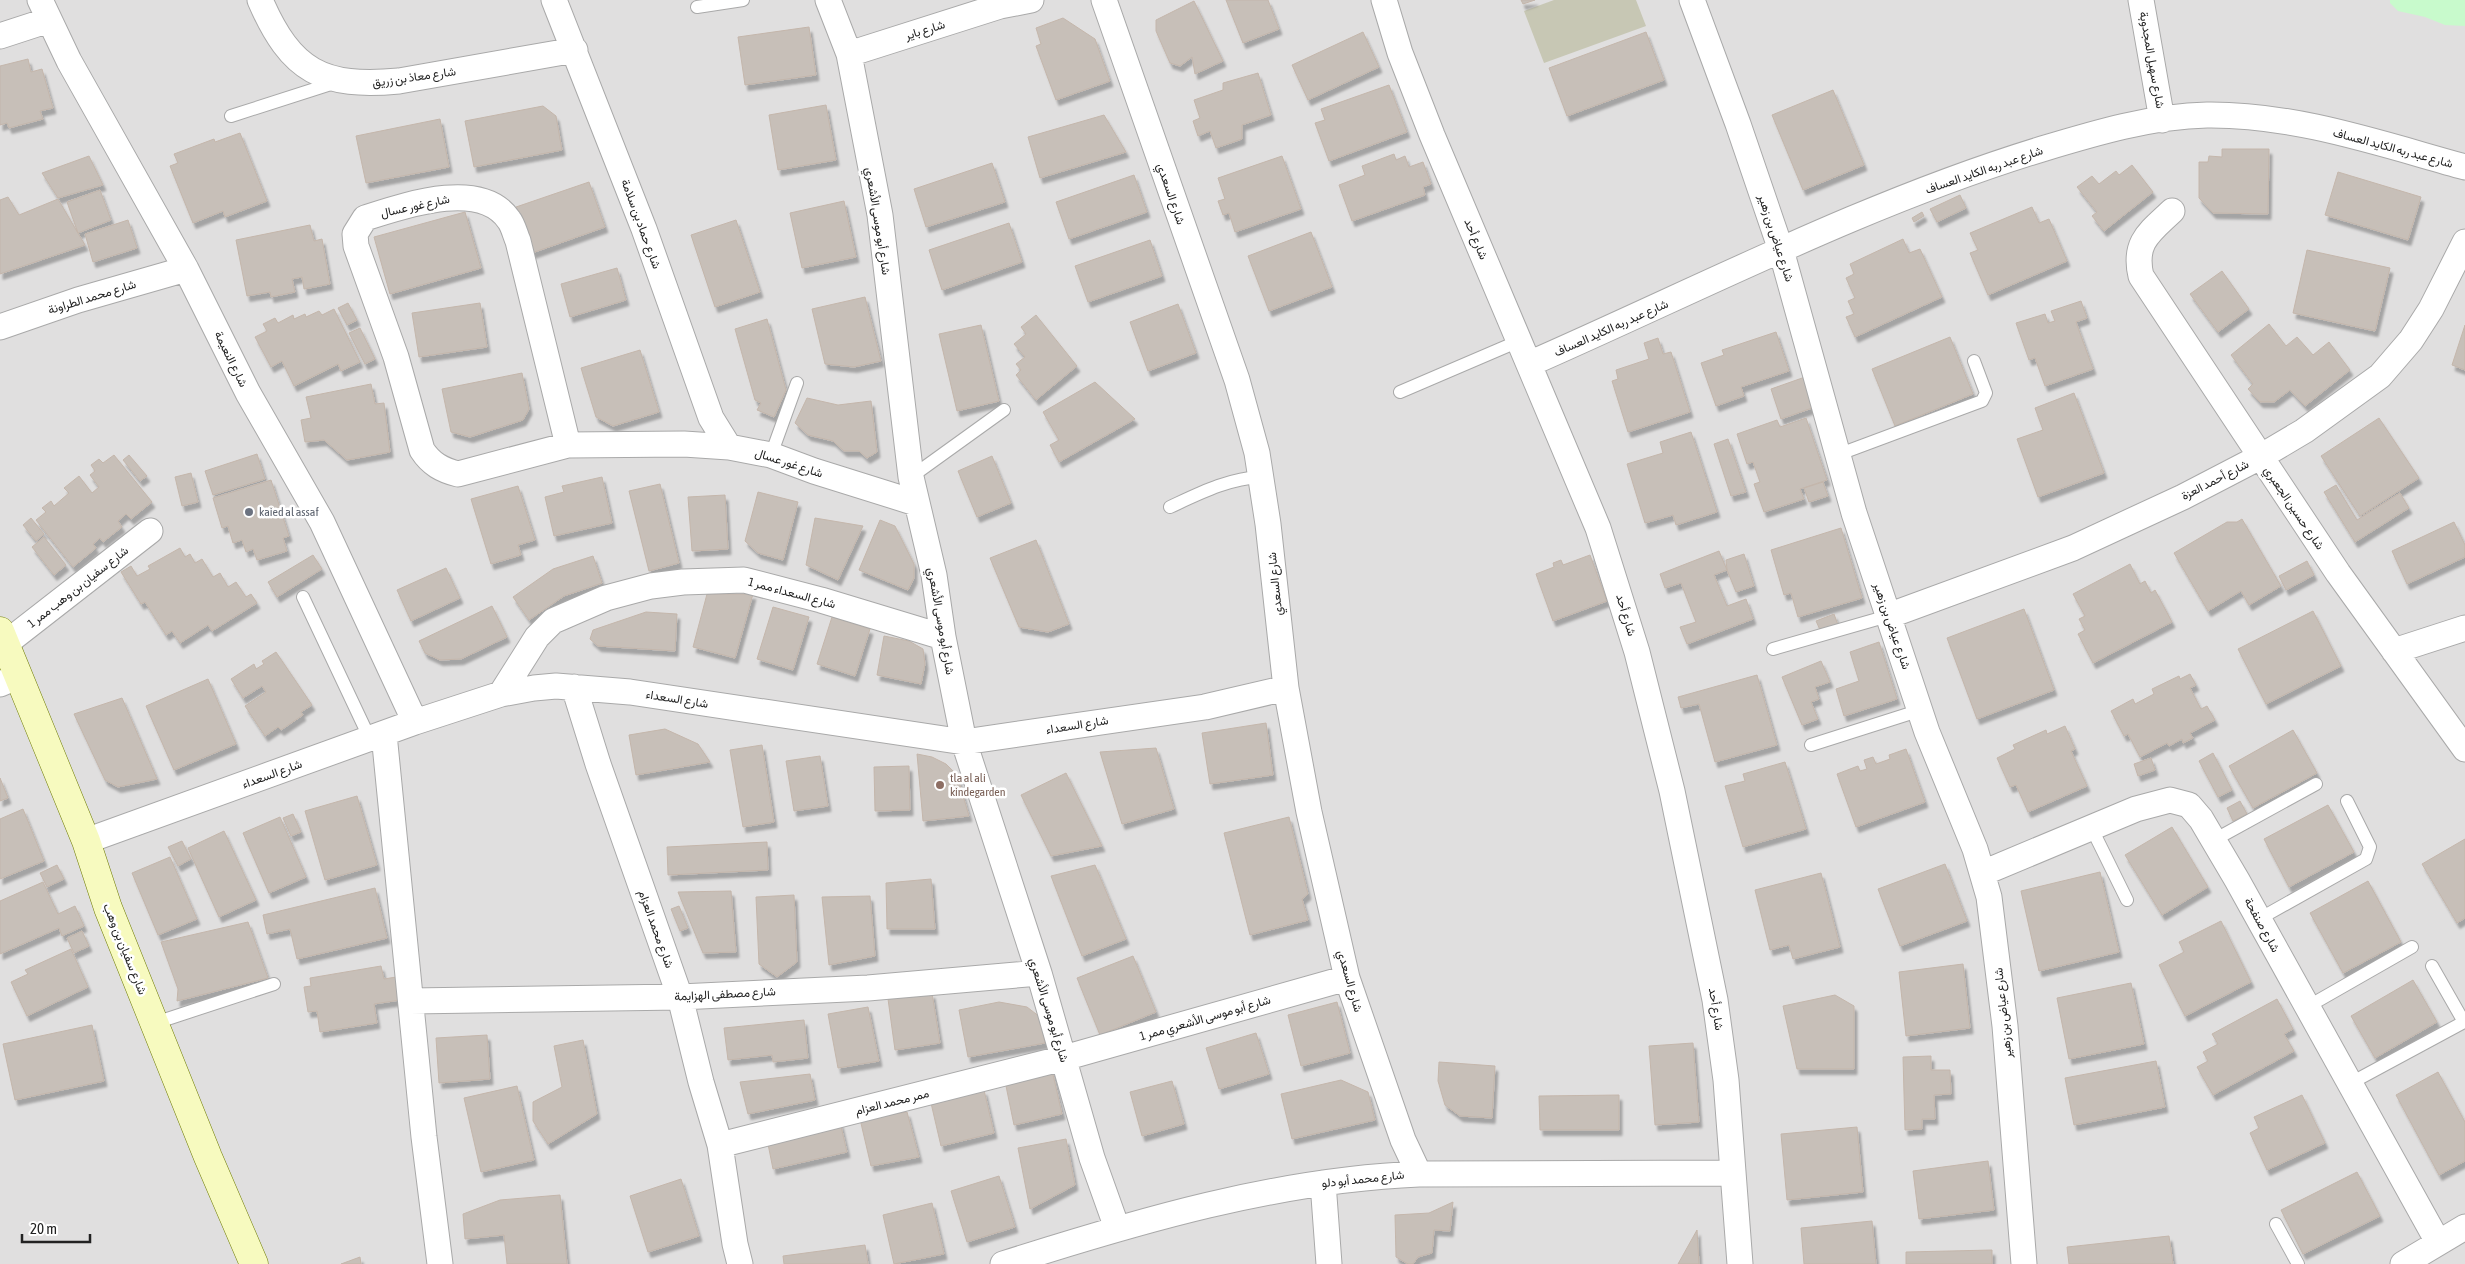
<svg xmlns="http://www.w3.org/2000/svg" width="2465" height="1264" viewBox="0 0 2465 1264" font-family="'Asap Condensed',Vazirmatn,sans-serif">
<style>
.residential{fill:#e0dfdf}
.construction{fill:#c7c7b4}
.park{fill:#c8facc}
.building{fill:#c7bfb8;stroke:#c4b6ab;filter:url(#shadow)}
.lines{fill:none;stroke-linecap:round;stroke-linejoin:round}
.lane-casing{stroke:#a9a9a9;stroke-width:14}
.street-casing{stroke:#a9a9a9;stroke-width:27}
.secondary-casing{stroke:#707d05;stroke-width:29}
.lane{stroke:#fff;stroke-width:12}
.street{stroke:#fff;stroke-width:25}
.secondary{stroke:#f7fabf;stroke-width:28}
.worship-dot{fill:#6b7280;stroke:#fff;stroke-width:2}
.education-dot{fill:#8d6e63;stroke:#fff;stroke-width:2}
.labels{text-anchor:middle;stroke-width:5;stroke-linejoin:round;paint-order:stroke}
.street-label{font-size:12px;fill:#222;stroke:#fff}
.worship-label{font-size:12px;fill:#5b616d;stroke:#fff;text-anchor:start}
.education-label{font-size:12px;fill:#785e54;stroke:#fff;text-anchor:start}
</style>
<defs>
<filter id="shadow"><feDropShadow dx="3" dy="5.5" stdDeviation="1" flood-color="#0004"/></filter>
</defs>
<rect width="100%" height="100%" fill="#f2efe9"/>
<!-- residential -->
<path class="residential" d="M0,0H2465V1264H0Z"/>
<!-- construction -->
<path class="construction" d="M1554,0H1636L1646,26L1544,63L1524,11Z"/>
<!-- park -->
<path class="park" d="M2390,0H2465V26L2445,25L2425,17L2398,11L2390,3Z"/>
<!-- building -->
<path class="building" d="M1226,0H1268L1279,29L1243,43Z
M1521,0H1535L1523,4Z
M1194,1L1223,61L1195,74L1192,57L1180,66L1170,63L1156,31V20Z
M1063,18L1095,39L1110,81L1056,100L1036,46L1041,44L1036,28Z
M809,27L816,75L745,85L738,37Z
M1363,32L1379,67L1308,100L1292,65Z
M1646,32L1664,80L1567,116L1549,68Z
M28,59L31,72L42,69L53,108L40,111L43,119L9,128L7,123L0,125V66Z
M1258,73L1271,115L1242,125V139L1216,148L1210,131L1198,136L1193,121L1200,118L1194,100L1223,90V83Z
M1389,85L1407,132L1329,161L1315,123L1325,120L1321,109Z
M1833,90L1864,165L1803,190L1772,115Z
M826,105L836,160L778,170L769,115Z
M543,106L556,116L562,150L474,167L465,121Z
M1104,115L1126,152L1040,178L1028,137Z
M440,119L449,167L366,183L356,136Z
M240,133L267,201L225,217L223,211L193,223L170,166L178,163L174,154L214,139L215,142Z
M2222,149H2269L2268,214L2213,213L2199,198V162H2208L2209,156L2222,157Z
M1394,154L1396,160L1405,156L1409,167L1423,162L1431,184L1423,187L1425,195L1352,221L1339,185L1365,175L1362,166Z
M89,156L103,185L58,198L42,173Z
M1282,156L1301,209L1235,232L1229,213L1223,215L1218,201L1225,199L1218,178Z
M992,163L1005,202L926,227L914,189Z
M2132,165L2153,192L2104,231L2092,216L2097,212L2077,187L2092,176L2099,184L2116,171L2119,175Z
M2338,172L2421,197L2408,240L2325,215Z
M1134,175L1147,212L1069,239L1056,202Z
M589,182L605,227L532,253L516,207Z
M100,190L111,220L78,233L67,202Z
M1960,195L1966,208L1937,222L1930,209Z
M8,197L19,215L58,199L85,245L0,274V200Z
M844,201L856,257L802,268L790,213Z
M2032,207L2039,223L2049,219L2067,261L1988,295L1970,253L1978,250L1970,233Z
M465,212L481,268L390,294L374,237Z
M1922,212L1924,216L1914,222L1912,218Z
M128,220L137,248L93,262L85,234Z
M736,220L760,292L715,307L691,235Z
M1009,223L1022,262L942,290L929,250Z
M310,225L314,241L322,239L330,284L304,289L302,277L292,279L295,292L271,297L270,292L247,296L236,240Z
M1311,232L1332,287L1269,311L1248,256Z
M1903,239L1909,253L1920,249L1942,297L1855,337L1846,317L1854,314L1848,301L1855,298L1846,278L1854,274L1850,264Z
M1150,240L1162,276L1088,302L1075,266Z
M2307,250L2390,268L2375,331L2293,313Z
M617,268L626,300L570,317L561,284Z
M2222,271L2249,309L2218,332L2190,294Z
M865,297L881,361L854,367L825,364L812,309Z
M2081,301L2087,318L2076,322L2093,369L2045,386L2035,358L2029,360L2016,323L2045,314L2048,323L2055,321L2051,311Z
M348,303L357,320L347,325L338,308Z
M480,303L487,347L419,357L412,313Z
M1178,304L1196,353L1148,371L1130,322Z
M334,309L360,362L341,371L338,364L294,386L282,361L271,367L255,337L267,331L263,324L275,318L278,323L293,315L294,319L305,314L306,317L319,311L322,315Z
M1036,315L1077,366L1036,400L1016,375L1021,370L1016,364L1025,357L1014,344L1026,334L1021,327Z
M767,319L786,390L774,417L757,410L761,403L755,400L735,329Z
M2269,324L2286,346L2297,337L2313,355L2329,342L2350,370L2305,406L2290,390L2274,402H2260L2248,389L2253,384L2231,355Z
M981,325L999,401L957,411L939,334Z
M2465,325V370L2452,365Z
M360,328L375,359L365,364L349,333Z
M1776,332L1789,371L1741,387L1744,396L1716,406L1701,363L1724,355L1722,350Z
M1950,337L1973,394L1895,426L1872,369Z
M1658,338L1663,354L1671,352L1690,412L1628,432L1612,381L1618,379L1616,370L1649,359L1644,343Z
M640,350L659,412L613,426L596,417L581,368Z
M522,373L529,409L523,420L470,437L451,432L442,389Z
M1805,377L1815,407L1781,419L1771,389Z
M1095,382L1135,419L1059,462L1050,445L1059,440L1043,412Z
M371,384L375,404L384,403L390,452L347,460L324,440L305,442L301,420L311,418L306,397Z
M2074,393L2104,473L2038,497L2017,439L2043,430L2035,408Z
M807,398L838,405L871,401L877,452L867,458L859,451H844L833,441L808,435L795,423Z
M1806,418L1827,480L1800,489L1804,499L1764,512L1754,484L1760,482L1753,462L1747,464L1737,434L1777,420L1780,427Z
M2379,418L2419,478L2360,516L2321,456Z
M1691,432L1717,512L1676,525L1673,515L1645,523L1627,464L1663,453L1660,442Z
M1728,439L1746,492L1731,496L1714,444Z
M257,454L265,479L213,495L205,471Z
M114,455L152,502L131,519L126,514L118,521L122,527L103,542L100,538L93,544L96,548L73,567L36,520L46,512L42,508L51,501L54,506L69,493L64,488L79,476L92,493L99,487L90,475L95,471L91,465L99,459L103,463Z
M129,455L147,476L140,481L123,460Z
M992,456L1011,503L977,517L958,471Z
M191,473L198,502L182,506L175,477Z
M602,477L612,523L554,536L545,497L564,492L562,486Z
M271,480L289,536L283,538L287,551L257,560L253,549L246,552L242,540L233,543L228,526L222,528L213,498Z
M1823,482L1828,496L1809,502L1804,488Z
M660,484L679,563L649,571L629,491Z
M2336,485L2357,520L2400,493L2409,508L2355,542L2324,492Z
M518,486L535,540L518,545L521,555L491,564L471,499Z
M758,492L798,502L783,560L758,553L745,541Z
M725,495L728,549L692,551L688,497Z
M31,518L44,534L36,541L23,525Z
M815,518L863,526L838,580L806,565Z
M2242,519L2281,586L2249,605L2241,591L2208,611L2174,553L2227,522H2237Z
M880,520L895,526L914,564V578L908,590L859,570Z
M2454,522L2465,545V557L2407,584L2392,551Z
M1841,528L1862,598L1798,617L1791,593L1784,595L1771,550Z
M44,537L66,565L54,575L32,547Z
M1036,540L1069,624L1048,632L1019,627L990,558Z
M180,548L185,557L190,554L195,563L202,559L213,577L220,573L228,587L236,582L246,597L251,594L257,603L212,631L208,625L180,643L172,631L166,635L145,602L141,604L121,572L131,566L137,576L150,569L148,566Z
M1719,551L1727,570L1714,575L1727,606L1746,599L1753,619L1687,644L1680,627L1696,622L1681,583L1665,588L1660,574Z
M1744,554L1754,586L1736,592L1727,570L1726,560Z
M313,555L322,569L277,597L268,582Z
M1590,555L1607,601L1553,621L1536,574L1554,567L1553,563L1561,560L1563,565Z
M593,556L602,583L564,596L529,620L513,597L553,569Z
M2307,561L2314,575L2286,590L2279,576Z
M2130,564L2140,584L2145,581L2151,593L2155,590L2172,622L2093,663L2078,634L2085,630L2079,619L2085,616L2073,594Z
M446,568L460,598L411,621L397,590Z
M707,594H753L735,658L693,647Z
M492,606L507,637L461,659L440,660L425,653L419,641Z
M773,607L809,617L793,670L757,659Z
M2024,609L2054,690L1977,719L1947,638Z
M2313,611L2341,666L2266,704L2238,649Z
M646,612L677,614L675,651L598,646L590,639L593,630Z
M1834,614L1838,625L1821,632L1816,621Z
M832,617L870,629L855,676L817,664Z
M884,636L909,641L923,649L925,664L921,684L877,675Z
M1879,642L1897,699L1844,716L1836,689L1859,681L1850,652Z
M276,652L312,705L301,712L303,715L281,730L278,727L265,736L245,706L266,692L262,686L243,698L231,679L254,664L256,669L264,664L262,661Z
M1821,661L1830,682L1815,687L1819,699L1811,702L1818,719L1802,725L1782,677Z
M2190,674L2196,685L2190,688L2201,709L2207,706L2215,720L2190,733L2193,738L2183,743L2182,739L2169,746L2167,743L2140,757L2128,734L2124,736L2111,711L2133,699L2135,704L2154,694L2152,689L2179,676L2180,679Z
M1757,675L1777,745L1715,762L1699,704L1681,708L1678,697Z
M208,679L236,744L174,770L146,706Z
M122,698L157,779L118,787L105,780L74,714Z
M1266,723L1273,775L1210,784L1202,733Z
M2065,726L2075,749L2071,751L2087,786L2028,812L2016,785L2010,787L1997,758L2015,749L2013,745L2046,730L2047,734Z
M665,729L698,744L710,762L636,775L629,735Z
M2293,730L2317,773L2253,808L2229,766Z
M762,745L774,822L743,827L730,750Z
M1156,748L1174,809L1122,824L1100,752Z
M1906,749L1925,802L1856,827L1837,774L1858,766L1860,771L1867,769L1864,760L1873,757L1876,764L1890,759L1889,755Z
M2213,753L2232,790L2218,797L2199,761Z
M917,754L932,757L946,764L957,775L969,816L923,821Z
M820,756L828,806L794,811L786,761Z
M2151,758L2155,770L2138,776L2134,764Z
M1785,762L1806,829L1743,847L1725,786L1745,781L1743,774Z
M909,766L910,810L875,811L874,767Z
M1066,773L1102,846L1051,856L1021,795Z
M0,778L8,798L0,801Z
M357,796L377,865L325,880L305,811Z
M2240,801L2247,814L2233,821L2227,808Z
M2328,805L2354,852L2289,887L2264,839Z
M23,809L44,861L0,879V819Z
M293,814L301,832L291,836L283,818Z
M280,817L306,877L269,893L243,833Z
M1289,817L1308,894L1302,899L1308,920L1250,935L1224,833Z
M2172,827L2208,887L2162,915L2125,855Z
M224,831L256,900L219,917L188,848Z
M2465,839V918L2457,923L2422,864Z
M182,841L191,859L178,866L168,847Z
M767,842L768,870L668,875L667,847Z
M170,857L197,919L158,935L132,873Z
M1945,864L1967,921L1900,946L1878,889Z
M57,865L64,879L47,887L40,873Z
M1095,865L1126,939L1082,956L1051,876Z
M2100,872L2119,952L2039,971L2021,891Z
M1821,873L1840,947L1793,959L1789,945L1770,950L1755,890Z
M931,879L935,929H887L886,883Z
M2368,881L2401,942L2343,973L2310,913Z
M43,882L58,914L75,906L84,926L62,936L59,928L0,954V901Z
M375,888L387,938L297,959L290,929L267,934L263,915Z
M731,891L736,952L703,953L678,892Z
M794,895L797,962L777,977L759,964L756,897Z
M870,896L875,956L829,965L822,897Z
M679,906L688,928L680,931L671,909Z
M2221,921L2251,982L2185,1016L2159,965L2184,952L2179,942Z
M248,922L268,978L177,1001L178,989L161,942Z
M82,931L89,946L74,953L67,938Z
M71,949L88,987L27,1016L11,982L28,974L25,970Z
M1133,956L1156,1012L1100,1035L1077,978Z
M1963,964L1970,1028L1906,1036L1899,972Z
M381,966L384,979L396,977L400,1000L374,1004L377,1023L320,1032L317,1011L308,1012L304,987L311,986L310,978Z
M2413,980L2437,1022L2375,1058L2351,1016Z
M2131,983L2144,1044L2069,1059L2057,998Z
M932,993L940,1043L895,1050L888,999Z
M1835,995L1854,1006V1069H1797L1783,1006Z
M2277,999L2293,1029L2284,1034L2294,1051L2213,1095L2197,1067L2208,1061L2203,1052L2218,1044L2212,1034Z
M999,1002L1027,1007L1040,1017L1045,1043L968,1057L959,1010Z
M1337,1002L1350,1053L1301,1066L1288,1015Z
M868,1007L879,1061L838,1068L828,1014Z
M804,1020L808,1058L773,1062L772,1055L728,1060L724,1028Z
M92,1025L104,1081L15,1100L3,1044Z
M1256,1033L1269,1074L1219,1089L1206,1048Z
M487,1035L490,1079L439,1083L436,1038Z
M583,1040L597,1114L548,1144L533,1121V1102L562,1087L554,1046Z
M1693,1043L1699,1122L1655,1125L1649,1046Z
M1931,1056V1070H1950L1951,1094L1934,1095L1935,1119H1922V1129L1905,1130L1903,1057Z
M2156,1061L2165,1107L2074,1125L2065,1078Z
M1439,1062L1495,1066L1492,1118L1460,1116L1445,1105L1438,1081Z
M1052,1070L1062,1114L1014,1125L1005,1081Z
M2438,1072L2465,1122V1161L2439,1175L2396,1095Z
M810,1074L815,1100L748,1114L740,1082Z
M1341,1080L1368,1092L1375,1120L1292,1139L1281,1094Z
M1172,1081L1184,1124L1142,1136L1130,1092Z
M517,1086L534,1160L481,1172L464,1098Z
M984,1090L994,1133L941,1146L931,1103Z
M1619,1095V1130H1540L1539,1096Z
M2302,1095L2325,1143L2267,1170L2250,1133L2259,1128L2254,1117Z
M907,1112L919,1157L871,1166L860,1119Z
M840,1122L847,1152L773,1169L767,1139Z
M1857,1127L1863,1192L1787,1200L1781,1134Z
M1066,1139L1075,1185L1030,1209L1018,1148Z
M1988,1161L1994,1210L1919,1219L1913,1171Z
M2357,1172L2380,1216L2303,1254L2281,1210Z
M999,1176L1015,1227L967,1242L951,1191Z
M681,1179L699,1236L648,1252L630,1196Z
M560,1195L567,1264H507L504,1235L465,1239L463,1214L500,1200Z
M1453,1202L1450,1231L1434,1230L1432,1253L1418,1257L1413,1264H1408L1396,1257L1395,1215L1429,1213Z
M932,1203L944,1254L894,1264L883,1215Z
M1872,1221L1876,1264H1804L1801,1228Z
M1697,1230L1699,1264H1678Z
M2169,1236L2173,1264H2069L2067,1247Z
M865,1245L868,1264H784L783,1256Z
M1992,1250V1264H1906V1252Z
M360,1257L361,1264H341Z"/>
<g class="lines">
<!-- lane casing -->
<g class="lane-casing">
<path id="lane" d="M697,7L743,0
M231,116L337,82
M1400,392L1519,341
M771,455L797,383
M1837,455L1982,401L1986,393L1974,361
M911,477L1004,410
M1170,507C1198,494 1229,478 1261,477
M303,597L370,739
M1773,649L1888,616
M1811,745L1921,710
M2091,827L2127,900
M2214,840L2316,784
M2259,919L2366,859L2370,847L2347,801
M2307,1007L2412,947
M155,1023L274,984
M2349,1084L2464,1022L2432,966
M2276,1224L2298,1264"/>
</g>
<!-- street casing -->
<g class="street-casing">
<path id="street" d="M40,0L69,61L186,269L248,393L322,522L415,722
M260,0C291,72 323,88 399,81L575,50
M554,0L644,229L711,418L729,447
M828,0L849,54L880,215L911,477L934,575L943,637L964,742L1039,973L1092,1158L1117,1228
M1104,0L1237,380L1257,453L1268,524L1286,688L1309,812L1347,978L1403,1140L1419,1174
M1384,0L1400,53L1432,135L1598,528L1637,652L1672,791L1715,1000L1726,1080L1740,1264
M1692,0L1738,124L1781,250L1854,513L1927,732L1975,849L1989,897L2005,1026L2024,1264
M2141,0L2162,120
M0,36L49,20
M849,54L1000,6L1031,0
M2172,211C2150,232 2133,242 2141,276L2338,573L2465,749
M0,327L78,300L186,269
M1529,364C1698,290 1865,203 2042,149C2095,133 2152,116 2207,115C2295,114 2381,144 2465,167
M568,445L518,241C515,234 513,225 509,220C481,178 403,206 365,218L355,234L356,246L396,357L422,450C431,464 442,470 458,474L568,445L684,444L729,447L771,455L814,471L916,503
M1888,616L2073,548L2183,497L2260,457L2304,431L2380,376L2411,340L2431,309L2465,242
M5,644L150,531
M2394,651L2465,628
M0,684L19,676
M574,687L598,764L680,997L701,1082L720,1145L735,1244L740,1264
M501,694L537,637L553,621L606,598L651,586L683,582L744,580L821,600L943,637
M384,734L424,1137L440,1264
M86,841L415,722L501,694L534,688L556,686L630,692L964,742L1205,707L1286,688
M1983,873L2136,809L2170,800L2189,805L2201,819L2237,880L2438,1242
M411,1001L680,997L868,988L1039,973
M720,1145L1064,1058L1347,978
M1323,1183L1329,1264
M1003,1264C1138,1221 1276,1180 1419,1174L1733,1173
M2403,1264L2465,1227"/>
</g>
<!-- secondary casing -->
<g class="secondary-casing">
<path id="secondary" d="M0,631L86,841L108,908L208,1157L254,1264"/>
</g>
<!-- lane -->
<use href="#lane" class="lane"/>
<!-- street -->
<use href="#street" class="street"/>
<!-- secondary -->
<use href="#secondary" class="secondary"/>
</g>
<!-- markers -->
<circle class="worship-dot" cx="249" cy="512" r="5"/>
<circle class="education-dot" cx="940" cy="785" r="5"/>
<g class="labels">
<!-- street labels -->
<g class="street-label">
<text transform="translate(925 30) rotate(-17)" y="4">شارع باير</text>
<text transform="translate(2152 60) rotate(80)" y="4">شارع سهيل المجدوبة</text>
<text transform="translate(414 77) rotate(-8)" y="4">شارع معاذ بن زريق</text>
<text transform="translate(2393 148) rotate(15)" y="4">شارع عبد ربه الكايد العساف</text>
<text transform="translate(1984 170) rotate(-19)" y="4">شارع عبد ربه الكايد العساف</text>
<text transform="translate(1171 194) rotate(71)" y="4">شارع السعدي</text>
<text transform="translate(415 206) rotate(-12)" y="4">شارع غور عسال</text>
<text transform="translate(878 221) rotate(81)" y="4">شارع أبو موسى الأشعري</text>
<text transform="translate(641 224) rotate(70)" y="4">شارع حماد بن سلامة</text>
<text transform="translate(1776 238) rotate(72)" y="4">شارع عياض بن زهير</text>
<text transform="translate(1476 239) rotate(67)" y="4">شارع أحد</text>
<text transform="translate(92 297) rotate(-17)" y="4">شارع محمد الطراونة</text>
<text transform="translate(1611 328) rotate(-24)" y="4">شارع عبد ربه الكايد العساف</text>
<text transform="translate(231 359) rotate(64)" y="4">شارع النعيمة</text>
<text transform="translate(789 463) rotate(18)" y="4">شارع غور عسال</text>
<text transform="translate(2215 480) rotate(-27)" y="4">شارع أحمد العزة</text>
<text transform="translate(2294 508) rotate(56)" y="4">شارع حسين الجعبري</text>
<text transform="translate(1275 584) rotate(-96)" y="4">شارع السعدي</text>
<text transform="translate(78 587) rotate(-38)" y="4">شارع سفيان بن وهب ممر 1</text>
<text transform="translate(792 593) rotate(15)" y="4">شارع السعداء ممر 1</text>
<text transform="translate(1626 615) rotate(73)" y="4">شارع أحد</text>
<text transform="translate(941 621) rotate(80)" y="4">شارع أبو موسى الأشعري</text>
<text transform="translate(1892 626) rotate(71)" y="4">شارع عياض بن زهير</text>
<text transform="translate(677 699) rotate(9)" y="4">شارع السعداء</text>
<text transform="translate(1077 725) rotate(-9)" y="4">شارع السعداء</text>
<text transform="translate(272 774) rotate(-20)" y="4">شارع السعداء</text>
<text transform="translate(2262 925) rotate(61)" y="4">شارع صنفحة</text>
<text transform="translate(656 929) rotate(70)" y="4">شارع محمد العزام</text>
<text transform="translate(125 949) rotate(68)" y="4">شارع سفيان بن وهب</text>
<text transform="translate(1350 981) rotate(74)" y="4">شارع السعدي</text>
<text transform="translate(725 994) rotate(-3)" y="4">شارع مصطفى الهزايمة</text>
<text transform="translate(1716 1009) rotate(81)" y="4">شارع أحد</text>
<text transform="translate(1049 1010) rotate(73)" y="4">شارع أبو موسى الأشعري</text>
<text transform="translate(2003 1013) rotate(-96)" y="4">شارع عياض بن زهير</text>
<text transform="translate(1205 1018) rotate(-16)" y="4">شارع أبو موسى الأشعري ممر 1</text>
<text transform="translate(892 1102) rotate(-14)" y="4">ممر محمد العزام</text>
<text transform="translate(1363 1179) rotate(-6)" y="4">شارع محمد أبو دلو</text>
</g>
<!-- worship labels -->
<g class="worship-label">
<text x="259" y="516">kaied al assaf</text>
</g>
<!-- education labels -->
<g class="education-label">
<text x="950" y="782">tla al ali<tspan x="950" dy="14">kindegarden</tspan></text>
</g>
</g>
<!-- scale -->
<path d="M22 1234v8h68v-8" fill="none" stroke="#222222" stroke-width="2.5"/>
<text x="30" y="1234" font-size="15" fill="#222222" stroke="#ffffff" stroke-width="4" paint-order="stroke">20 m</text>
</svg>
